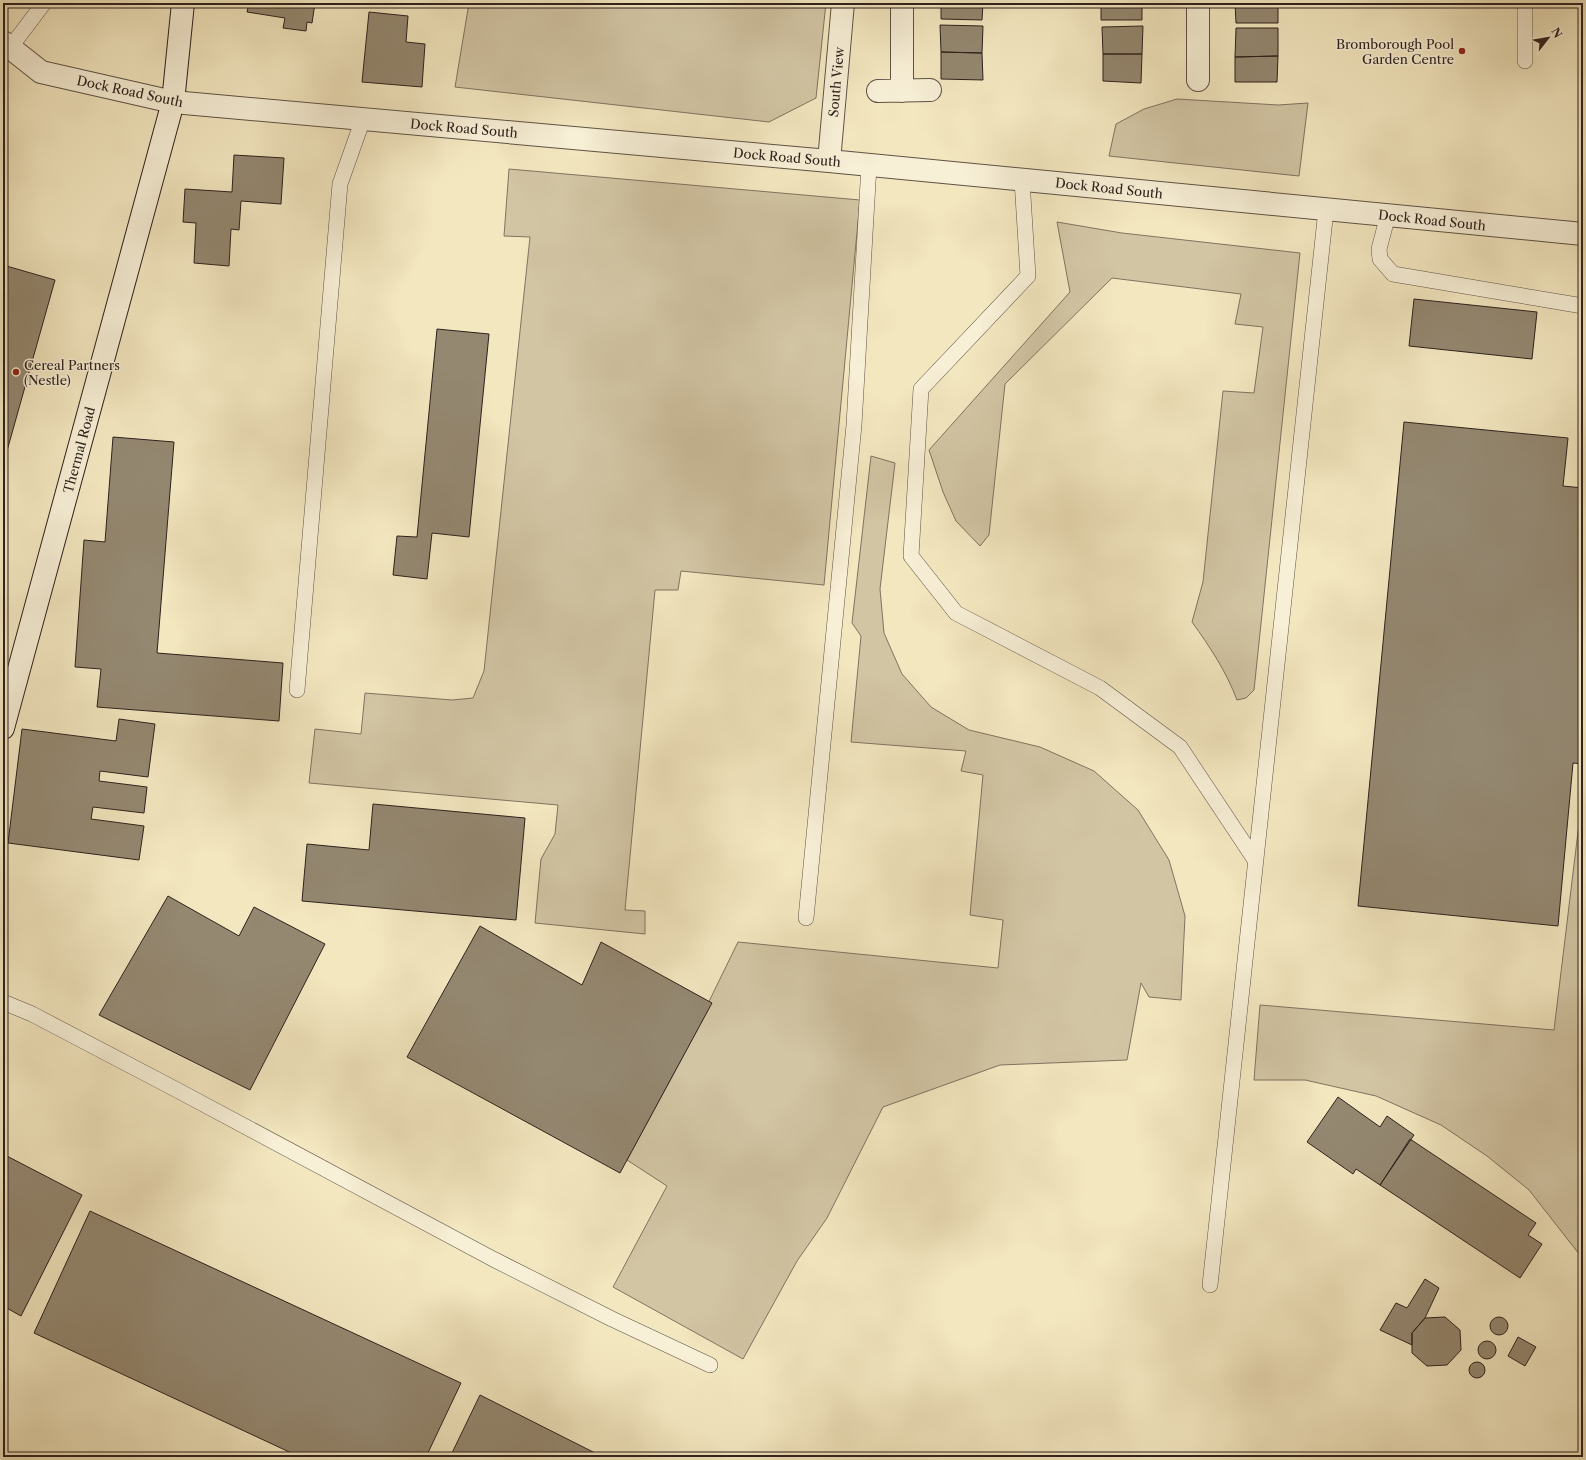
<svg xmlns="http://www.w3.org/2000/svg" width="1586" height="1460" viewBox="0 0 1586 1460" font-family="'Libre Caslon Text',serif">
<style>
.green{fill:#d2c5a4;stroke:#807360}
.building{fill:#948871;stroke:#2e211c}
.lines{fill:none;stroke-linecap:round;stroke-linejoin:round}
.lane-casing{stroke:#5f5245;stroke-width:16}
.street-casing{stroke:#5f5245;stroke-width:24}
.secondary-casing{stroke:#2e211c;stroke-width:24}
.lane{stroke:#f7efd6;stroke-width:15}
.street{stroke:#f7efd6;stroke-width:22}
.secondary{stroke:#f7efd6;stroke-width:22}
.poi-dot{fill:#8f2418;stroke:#f7efd6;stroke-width:1.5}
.labels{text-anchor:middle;stroke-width:3;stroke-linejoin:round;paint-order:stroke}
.poi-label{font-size:13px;fill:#2e211c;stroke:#f7efd6;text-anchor:end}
.street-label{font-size:13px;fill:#2e211c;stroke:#f7efd6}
</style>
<rect width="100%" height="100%" fill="#f3e7c0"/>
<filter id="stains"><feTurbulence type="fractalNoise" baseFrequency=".005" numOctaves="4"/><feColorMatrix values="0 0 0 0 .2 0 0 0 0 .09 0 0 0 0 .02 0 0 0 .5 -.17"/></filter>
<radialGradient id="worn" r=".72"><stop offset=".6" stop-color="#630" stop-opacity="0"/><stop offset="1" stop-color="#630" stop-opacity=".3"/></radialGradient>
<!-- green -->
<path class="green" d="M469,3H826L816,98L769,122L455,87Z
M1177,99L1278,105L1308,103L1299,176L1109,156L1116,124L1144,109Z
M509,169L860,200L824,585L681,571L678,590H655L625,910L645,911V934L535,923L541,859L555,834L558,805L309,783L315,729L361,734L365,693L452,700L473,698L484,671L530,237L504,236Z
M1057,222L1122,233L1300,253L1254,690L1246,698L1237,700C1226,671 1210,647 1192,622L1203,582L1223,391L1254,393L1263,327L1235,324L1241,294L1112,278L1005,384L989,535L980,546L956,521L943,492L929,450L1070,292Z
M871,456L895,463L880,589L884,633L902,674L931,707L969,730L1040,747L1094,771L1138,810L1169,860L1185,916L1181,1000L1149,997L1141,983L1127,1060L1000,1065L883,1107L827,1218L797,1261L743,1359L613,1287L667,1186L627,1160L677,1067L738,942L998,968L1003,920L970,915L983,775L961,771L966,751L851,742L861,636L852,623Z
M1581,807H1583V1259L1529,1190L1487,1156L1441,1125L1376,1096L1305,1080H1254L1260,1005L1554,1030Z"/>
<!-- building -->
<path class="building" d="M249,3H315L312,23L307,22L306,31L283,28L285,18L247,12Z
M941,3H983L982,20L941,19Z
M1101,3H1142V20H1101Z
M1235,3H1278V23H1236Z
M369,12L408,16L406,42L425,44L422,87L362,82Z
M940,25L983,26L982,53L941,52Z
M1143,26L1142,54H1103L1102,27Z
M1236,28H1278V56L1235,57Z
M941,52L982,53L983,80L941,79Z
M1103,54H1142L1141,83L1103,81Z
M1278,56L1277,82H1235V57Z
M234,155L284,158L281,204L241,201L239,230L231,229L229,266L194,263L196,223L183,222L185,189L232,192Z
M3,265L55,280L3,465Z
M1414,299L1537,312L1532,359L1409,346Z
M437,329L489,334L469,537L432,533L427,579L393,575L397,536L417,537Z
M1404,422L1568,438L1563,486L1583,488V764L1573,763L1558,926L1358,906Z
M113,437L174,442L157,653L283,663L279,721L97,707L101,669L75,667L84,540L105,542Z
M119,719L155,724L148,777L100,771L99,781L147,787L144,813L93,807L91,819L144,826L139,860L8,843L22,729L116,741Z
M373,804L525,818L516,920L302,901L307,844L369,850Z
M168,896L239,936L254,907L325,944L250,1090L99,1015Z
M480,926L582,985L601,942L712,1003L620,1173L407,1057Z
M1338,1097L1380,1127L1387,1116L1414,1135L1380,1185L1356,1169L1353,1174L1307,1142Z
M1410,1139L1536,1223L1528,1235L1542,1244L1520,1278L1380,1185Z
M3,1154L82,1195L21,1316L3,1306Z
M90,1211L461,1383L426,1457H300L34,1333Z
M1425,1279L1439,1288L1425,1318L1412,1333V1345L1380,1330L1396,1303L1407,1308Z
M1445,1317L1460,1330L1461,1350L1447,1365L1427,1366L1412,1353V1333L1425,1318Z
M1490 1326a9 9 0 1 1 18 0a9 9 0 1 1-18 0Z
M1518,1337L1536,1347L1525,1366L1508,1356Z
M1478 1350a9 9 0 1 1 18 0a9 9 0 1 1-18 0Z
M1469 1370a8 8 0 1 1 16 0a8 8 0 1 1-16 0Z
M480,1395L603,1457H450Z"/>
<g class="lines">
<!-- lane casing -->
<g class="lane-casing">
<path id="lane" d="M1525,3V61
M10,48L44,3
M1022,180L1028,276L921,389L911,556L956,613L1100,688L1180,747L1255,860
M1388,215L1379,249L1380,259L1393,274L1583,306
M297,690L340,184L363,119
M806,918L854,425L869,165
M3,1002L32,1014L177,1090L493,1259L612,1319L710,1365
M1210,1285L1326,210"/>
</g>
<!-- street casing -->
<g class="street-casing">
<path id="street" d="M3,42L41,72L173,102L829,161L1583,234
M1198,80V3
M878,91L930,90
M902,91V3
M829,161L843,3"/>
</g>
<!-- secondary casing -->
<g class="secondary-casing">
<path id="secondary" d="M3,728L173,102L183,3"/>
</g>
<!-- lane -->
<use href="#lane" class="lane"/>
<!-- street -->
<use href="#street" class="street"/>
<!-- secondary -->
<use href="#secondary" class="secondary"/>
</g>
<!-- markers -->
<g class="poi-dot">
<circle cx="1462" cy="51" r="4"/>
<circle cx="16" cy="372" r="4"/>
</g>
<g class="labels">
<!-- poi labels -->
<g class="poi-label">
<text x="1454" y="49">Bromborough Pool<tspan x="1454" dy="15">Garden Centre</tspan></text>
<text x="24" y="370" text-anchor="start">Cereal Partners<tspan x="24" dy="15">(Nestle)</tspan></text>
</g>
<!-- street labels -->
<g class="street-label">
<text transform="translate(836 82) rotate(-85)" y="5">South View</text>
<text transform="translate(130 91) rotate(12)" y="5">Dock Road South</text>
<text transform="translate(464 128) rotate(5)" y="5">Dock Road South</text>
<text transform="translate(787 157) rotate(5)" y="5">Dock Road South</text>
<text transform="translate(1109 188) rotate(6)" y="5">Dock Road South</text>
<text transform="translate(1432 220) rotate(6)" y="5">Dock Road South</text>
<text transform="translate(79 450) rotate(-75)" y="5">Thermal Road</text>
</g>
</g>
<!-- margin -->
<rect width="1586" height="1460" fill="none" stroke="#f3e7c0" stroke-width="16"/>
<rect x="4" y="4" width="1578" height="1452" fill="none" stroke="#2e211c" stroke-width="2"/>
<rect x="8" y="8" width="1570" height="1444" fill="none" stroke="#2e211c"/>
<!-- north arrow -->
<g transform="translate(1548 38) rotate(59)" stroke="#f7efd6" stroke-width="3" paint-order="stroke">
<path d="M0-3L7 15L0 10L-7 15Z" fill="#2e211c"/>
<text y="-6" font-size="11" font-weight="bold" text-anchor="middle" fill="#2e211c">N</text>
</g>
<rect width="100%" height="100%" filter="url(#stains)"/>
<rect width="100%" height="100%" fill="url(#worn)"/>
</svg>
